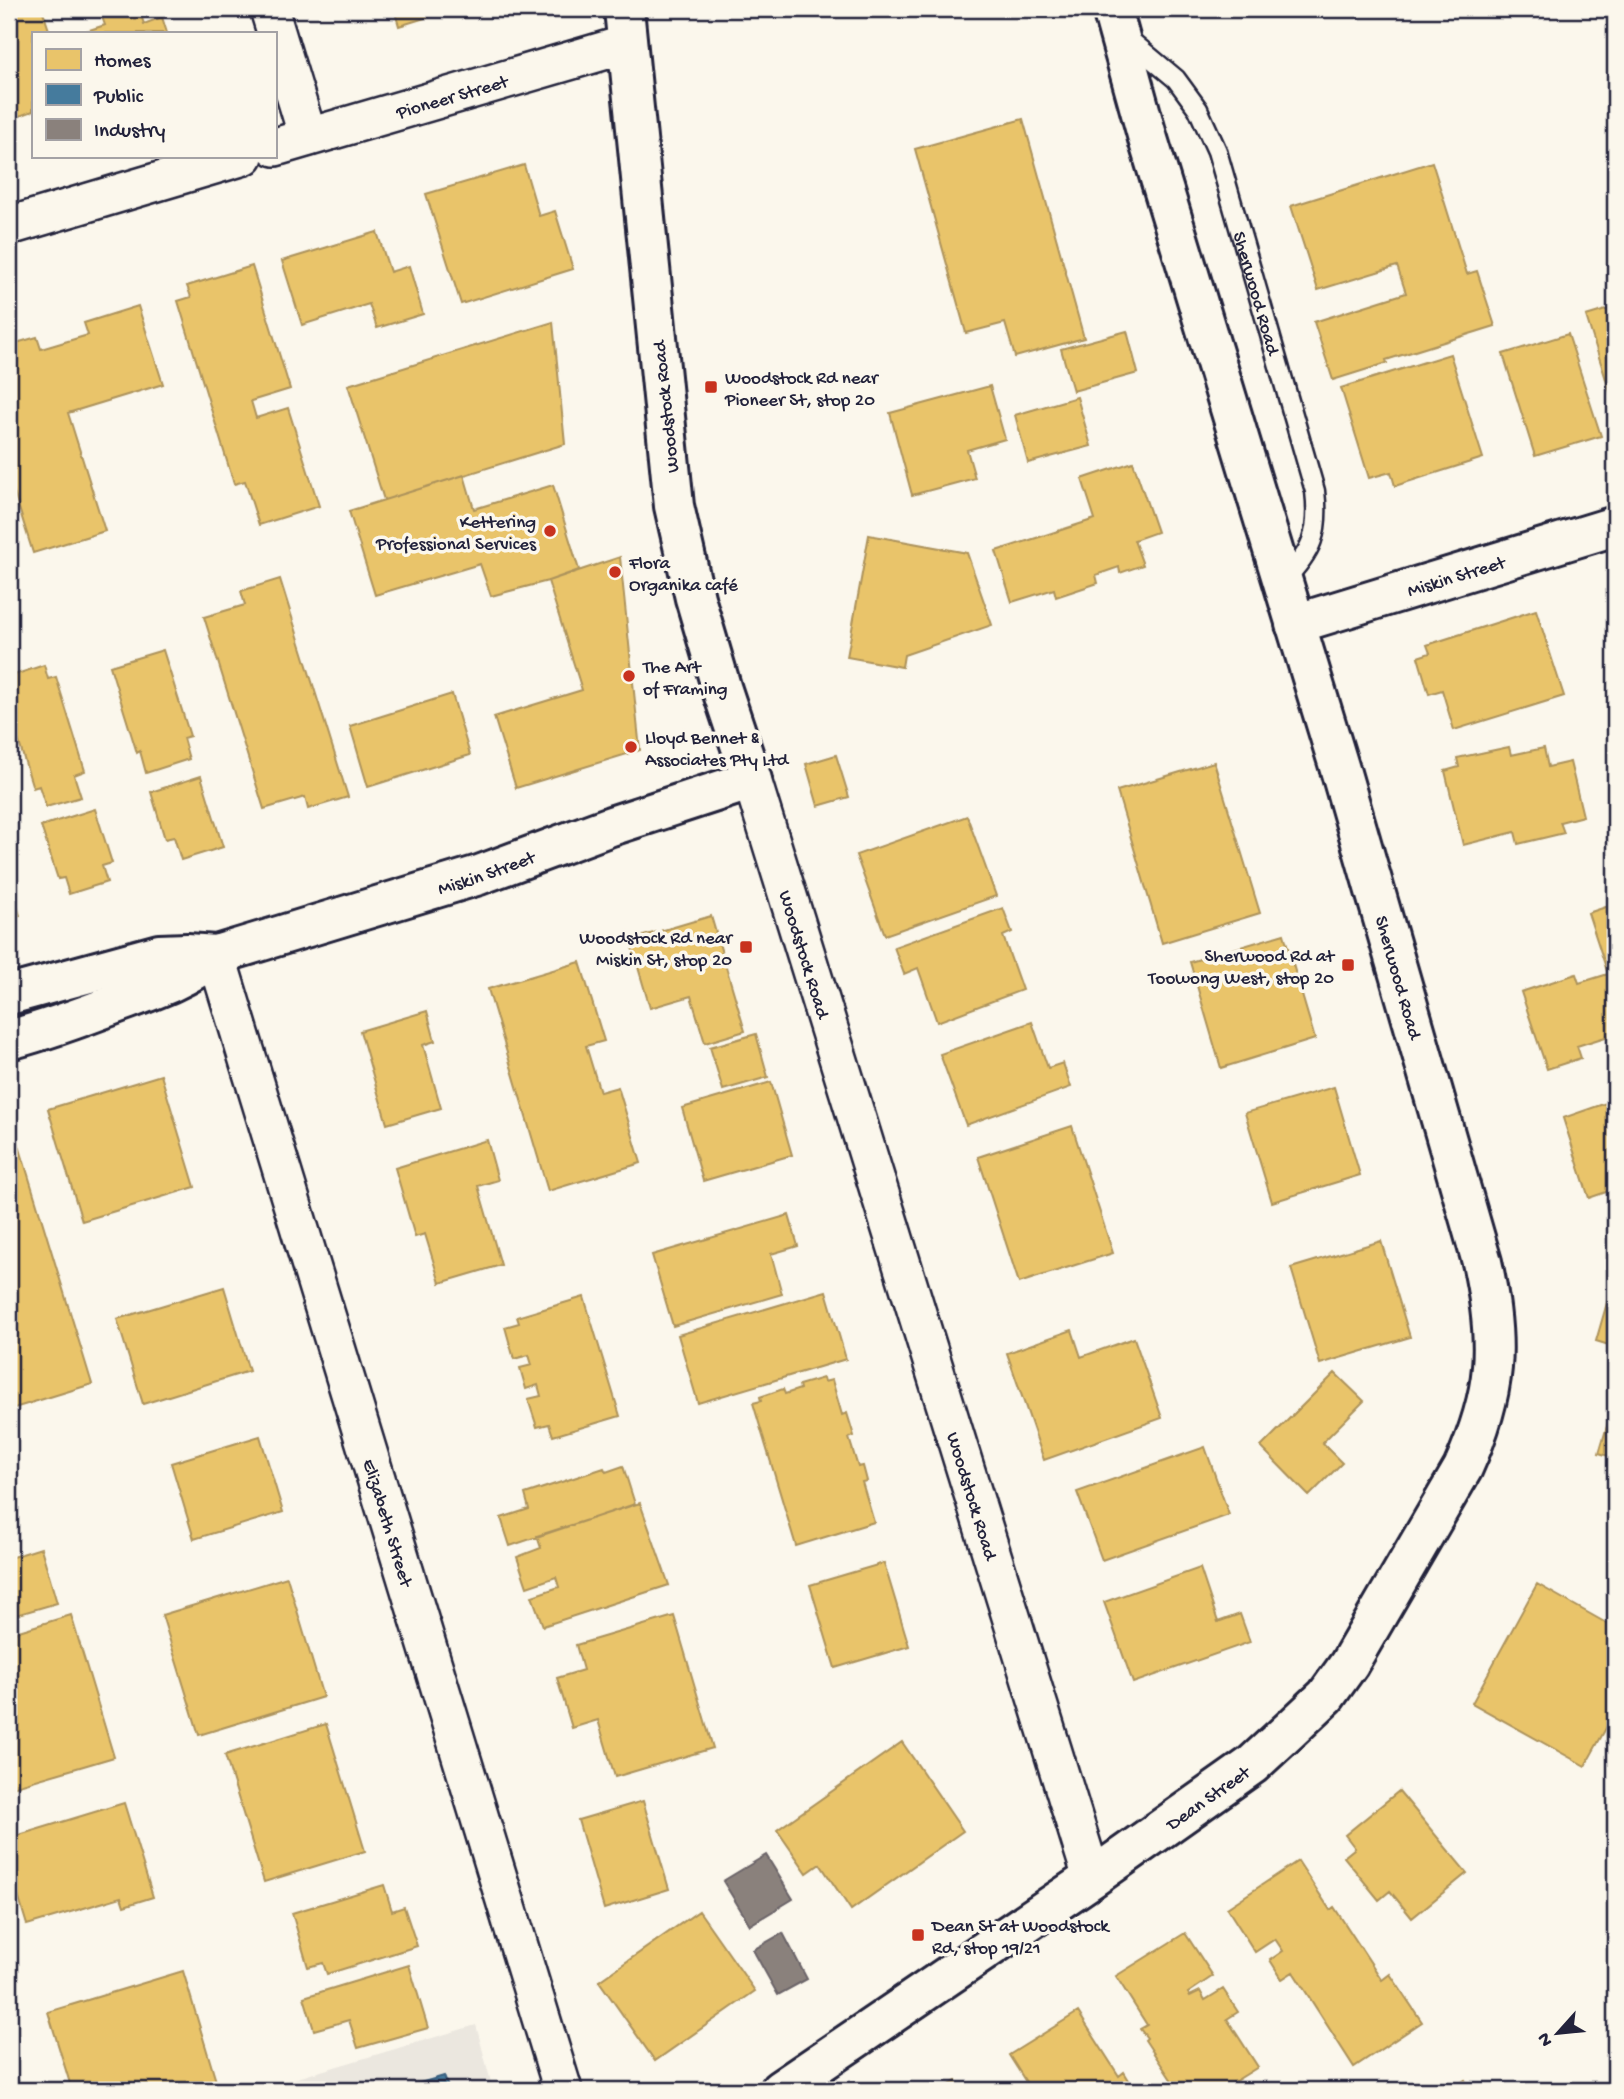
<svg xmlns="http://www.w3.org/2000/svg" width="1624" height="2099" viewBox="0 0 1624 2099" font-family="'Gochi Hand',sans-serif">
<style>
.built{fill:#ebe7df}
.homes{fill:#e9c46a;stroke:#ad935c;stroke-width:2}
.public{fill:#457b9d;stroke:#3a6080;stroke-width:2}
.industry{fill:#8a817c;stroke:#6b6468;stroke-width:2}
.lines{fill:none;stroke-linecap:round;stroke-linejoin:round}
.lane-casing{stroke:#22223b;stroke-width:23}
.street-casing{stroke:#22223b;stroke-width:42}
.secondary-casing{stroke:#22223b;stroke-width:44}
.lane{stroke:#fbf7ec;stroke-width:18}
.street{stroke:#fbf7ec;stroke-width:37}
.secondary{stroke:#fbf7ec;stroke-width:38}
.poi-dot{fill:#c8321e;stroke:#fbf7ec;stroke-width:2.5}
.labels{text-anchor:middle;stroke-width:7;stroke-linejoin:round;paint-order:stroke}
.street-label{font-size:19px;fill:#22223b;stroke:#fbf7ec}
.poi-label{font-size:19px;fill:#22223b;stroke:#fbf7ec;text-anchor:start}
</style>
<rect width="100%" height="100%" fill="#fbf7ec"/>
<filter id="ink" filterUnits="userSpaceOnUse"><feTurbulence type="fractalNoise" baseFrequency=".0143" numOctaves="2"/><feDisplacementMap in="SourceGraphic" scale="14" xChannelSelector="R" yChannelSelector="G"/><feConvolveMatrix kernelMatrix="1 2 1 2 8 2 1 2 1" color-interpolation-filters="sRGB"/></filter>
<g filter="url(#ink)">
<!-- built -->
<path class="built" d="M476,2025L493,2090H257Z"/>
<!-- homes -->
<path class="homes" d="M9,9H42L50,33H33V111L17,117L9,92V62L15,59L11,49H9Z
M99,9H159L141,15L144,24L162,17L167,33H80L105,25Z
M394,9H454L399,26Z
M1244,9H1264L1246,14Z
M1023,119L1084,338L1015,357L1005,323L966,333L915,149Z
M1432,162L1467,274L1477,271L1495,326L1386,360L1387,363L1333,380L1314,322L1406,293L1397,266L1318,290L1291,206Z
M524,165L539,216L555,211L573,269L461,304L426,194Z
M377,232L390,272L409,266L423,314L377,328L369,304L302,325L282,261Z
M252,266L290,389L251,401L256,418L288,408L319,506L259,525L245,481L234,484L178,301L191,297L187,286Z
M138,306L163,384L68,413L105,531L33,553L9,476V345L37,337L41,349L88,335L84,323Z
M1609,309L1613,321L1615,320V408L1586,316Z
M553,322L565,444L384,500L348,385Z
M1127,331L1138,373L1073,391L1061,349Z
M1568,334L1601,436L1535,456L1503,354Z
M1450,354L1483,458L1395,486L1391,472L1369,478L1341,388Z
M990,386L1005,439L967,450L975,478L912,495L890,413Z
M1077,397L1091,446L1028,463L1015,415Z
M1133,462L1157,532L1134,540L1143,565L1120,573L1119,567L1096,575L1098,583L1056,597L1054,589L1012,602L996,551L1095,519L1082,479Z
M464,475L474,509L553,485L579,570L548,581L491,596L480,564L375,595L349,511Z
M869,535L967,553L992,625L904,655L902,667L847,657Z
M620,557L640,750L516,788L494,717L582,690L548,581Z
M280,579L348,797L308,809L305,797L264,809L204,617L245,605L241,591Z
M1536,610L1564,696L1454,730L1442,690L1429,694L1418,657L1430,653L1427,645Z
M163,650L190,736L183,738L189,759L146,773L140,751L137,753L110,666Z
M44,665L48,679L56,677L85,771L74,775L81,797L46,807L39,786L33,788L9,710V692L16,690L11,676Z
M452,694L470,755L368,787L350,726Z
M1509,747L1511,755L1544,748L1548,767L1570,762L1583,816L1560,822L1564,833L1518,844L1515,832L1463,845L1445,771L1459,767L1457,758Z
M836,755L849,797L818,806L806,764Z
M1214,762L1260,913L1162,943L1117,791Z
M201,776L223,847L181,860L174,837L165,839L151,792Z
M95,809L112,863L102,866L107,882L69,894L64,878L58,879L41,826Z
M967,816L996,896L885,935L856,855Z
M9,879L20,916L9,920Z
M1615,904V1034L1577,1046L1581,1058L1547,1069L1521,992L1576,974L1579,983L1608,974L1588,913Z
M1003,908L1012,932L1003,936L1022,990L937,1022L918,968L904,974L894,947Z
M711,916L745,1031L705,1043L691,996L650,1008L630,940Z
M1284,934L1315,1039L1221,1068L1190,962Z
M580,962L604,1041L586,1046L600,1092L618,1087L641,1163L548,1191L488,989Z
M427,1011L435,1041L423,1045L441,1108L387,1124L360,1031Z
M1032,1022L1048,1068L1063,1063L1071,1087L966,1125L940,1054Z
M756,1034L768,1077L723,1090L710,1047Z
M161,1075L195,1187L82,1221L48,1109Z
M771,1082L792,1155L703,1181L682,1108Z
M1334,1087L1360,1175L1272,1202L1245,1113Z
M1615,1100V1189L1589,1198L1563,1118Z
M1072,1126L1113,1253L1019,1283L978,1157Z
M14,1129L92,1384L11,1409L9,1402V1130Z
M487,1140L498,1180L478,1186L501,1265L440,1283L425,1234L415,1237L395,1168Z
M789,1215L798,1246L771,1254L782,1294L673,1326L652,1255Z
M1381,1241L1410,1337L1320,1364L1291,1268Z
M1615,1275V1347L1596,1341Z
M224,1287L249,1371L143,1404L117,1319Z
M826,1291L846,1359L698,1403L678,1335Z
M584,1297L620,1416L553,1436L549,1424L537,1427L528,1399L541,1396L538,1385L526,1389L520,1368L532,1365L529,1355L514,1359L505,1327L519,1323L517,1317Z
M1072,1330L1081,1357L1134,1338L1162,1418L1044,1460L1007,1353Z
M1335,1373L1364,1401L1322,1443L1342,1463L1309,1496L1261,1447Z
M823,1378L824,1382L832,1380L842,1415L847,1413L854,1436L849,1438L858,1467L863,1466L867,1481L862,1482L874,1522L796,1546L753,1403L761,1401L760,1397L783,1389L785,1394L800,1389L799,1385Z
M1615,1399V1458L1599,1453Z
M260,1436L283,1512L194,1539L171,1463Z
M1205,1447L1229,1515L1102,1560L1077,1492Z
M623,1466L635,1504L510,1546L501,1518L529,1509L525,1494L604,1468L606,1472Z
M640,1503L669,1585L543,1626L532,1596L559,1587L556,1577L527,1587L517,1557L541,1548L537,1536Z
M41,1548L57,1603L9,1617V1558Z
M884,1563L909,1646L835,1668L810,1585Z
M1200,1568L1218,1622L1240,1614L1250,1642L1133,1683L1104,1602Z
M287,1577L323,1697L199,1735L162,1615Z
M1537,1584L1615,1628V1712L1585,1766L1472,1703Z
M71,1615L114,1757L9,1788V1634Z
M674,1616L713,1748L615,1777L598,1720L572,1728L557,1678L583,1670L576,1645Z
M326,1724L365,1851L264,1882L225,1755Z
M902,1742L963,1831L851,1910L820,1864L807,1873L777,1830Z
M1399,1791L1467,1873L1412,1918L1390,1891L1379,1900L1344,1857L1355,1848L1345,1835Z
M643,1801L669,1889L604,1909L578,1820Z
M124,1803L153,1897L124,1906L121,1897L27,1925L9,1866V1838Z
M1298,1861L1330,1910L1334,1907L1382,1980L1390,1974L1422,2022L1354,2067L1293,1972L1282,1979L1270,1960L1283,1951L1275,1939L1255,1952L1227,1908Z
M384,1885L392,1911L404,1907L417,1946L327,1974L323,1963L308,1967L292,1913Z
M699,1911L755,1991L655,2061L599,1981Z
M1185,1933L1213,1976L1188,1993L1190,1996L1200,1991L1205,2000L1223,1989L1238,2012L1227,2019L1258,2067L1221,2090H1178L1145,2040L1147,2038L1140,2029L1147,2025L1116,1976Z
M409,1965L428,2028L358,2048L349,2020L314,2030L304,1997Z
M183,1971L218,2088L211,2090H72L48,2012Z
M1078,2012L1119,2076L1124,2072L1135,2090H1031L1009,2055Z
M1465,2080L1471,2090H1449Z
M956,2081L962,2090H941Z"/>
<!-- public -->
<path class="public" d="M444,2076L449,2090H396Z"/>
<!-- industry -->
<path class="industry" d="M766,1855L793,1899L750,1925L723,1881Z
M783,1933L807,1979L778,1995L753,1950Z"/>
<g class="lines">
<!-- lane casing -->
<g class="lane-casing">
<g id="lane">
<path id="s1" d="M1126,37L1176,79L1198,109L1217,151L1315,491C1320,533 1312,552 1283,581"/>
</g>
</g>
<!-- street casing -->
<g class="street-casing">
<g id="street">
<path d="M269,9L308,137"/>
<path id="s2" d="M275,147L627,44"/>
<path d="M9,226L244,156"/>
<path id="s3" d="M752,780L1092,1878"/>
<path id="s4" d="M216,955L563,2090"/>
</g>
</g>
<!-- secondary casing -->
<g class="secondary-casing">
<g id="secondary">
<path id="s5" d="M1295,624L1615,526"/>
<path id="s6" d="M9,995L159,954L187,953L216,955L479,875L611,826L752,780L722,690L695,598L674,506L624,9"/>
<path d="M9,1040C46,1030 82,1017 118,1003C153,990 186,979 216,955"/>
<path id="s7" d="M780,2090L1092,1878L1252,1765L1291,1729L1326,1696L1349,1664L1463,1468C1497,1392 1500,1344 1482,1262L1341,773L1148,139L1112,9"/>
</g>
</g>
<!-- lane -->
<use href="#lane" class="lane"/>
<!-- street -->
<use href="#street" class="street"/>
<!-- secondary -->
<use href="#secondary" class="secondary"/>
</g>
</g>
<!-- markers -->
<g class="poi-dot">
<rect x="704" y="380" width="14" height="14" rx="3.5"/>
<circle cx="550" cy="531" r="7"/>
<circle cx="615" cy="572" r="7"/>
<circle cx="629" cy="676" r="7"/>
<circle cx="631" cy="747" r="7"/>
<rect x="739" y="940" width="14" height="14" rx="3.5"/>
<rect x="1341" y="958" width="14" height="14" rx="3.5"/>
<rect x="911" y="1928" width="14" height="14" rx="3.5"/>
</g>
<g class="labels">
<!-- street labels -->
<g class="street-label">
<text dy="7" stroke="none"><textPath href="#s2" startOffset="184">Pioneer Street</textPath></text>
<text dy="7" stroke="none"><textPath href="#s1" startOffset="296">Sherwood Road</textPath></text>
<text transform="translate(664 407) rotate(-96)" y="7">Woodstock Road</text>
<text dy="7" stroke="none"><textPath href="#s5" startOffset="168">Miskin Street</textPath></text>
<text dy="7" stroke="none"><textPath href="#s6" startOffset="495">Miskin Street</textPath></text>
<text dy="7" stroke="none"><textPath href="#s3" startOffset="182">Woodstock Road</textPath></text>
<text transform="translate(1400 977) rotate(74)" y="7">Sherwood Road</text>
<text dy="7" stroke="none"><textPath href="#s3" startOffset="749">Woodstock Road</textPath></text>
<text dy="7" stroke="none"><textPath href="#s4" startOffset="593">Elizabeth Street</textPath></text>
<text dy="7" stroke="none"><textPath href="#s7" startOffset="518">Dean Street</textPath></text>
</g>
<!-- poi labels -->
<g class="poi-label">
<text x="725" y="383">Woodstock Rd near<tspan x="725" dy="22">Pioneer St, stop 20</tspan></text>
<text x="536" y="527" text-anchor="end">Kettering<tspan x="536" dy="22">Professional Services</tspan></text>
<text x="629" y="568">Flora<tspan x="629" dy="22">Organika café</tspan></text>
<text x="643" y="672">The Art<tspan x="643" dy="22">of Framing</tspan></text>
<text x="645" y="743">Lloyd Bennet &amp;<tspan x="645" dy="22">Associates Pty Ltd</tspan></text>
<text x="732" y="943" text-anchor="end">Woodstock Rd near<tspan x="732" dy="22">Miskin St, stop 20</tspan></text>
<text x="1334" y="961" text-anchor="end">Sherwood Rd at<tspan x="1334" dy="22">Toowong West, stop 20</tspan></text>
<text x="932" y="1931">Dean St at Woodstock<tspan x="932" dy="22">Rd, stop 19/21</tspan></text>
</g>
</g>
<!-- margin -->
<rect width="1624" height="2099" fill="none" stroke="#fbf7ec" stroke-width="35"/>
<rect x="18" y="18" width="1589" height="2064" fill="none" stroke="#22223b" stroke-width="2.5" filter="url(#ink)"/>
<!-- legend -->
<rect x="32" y="32" width="245" height="126" fill="#fbf7ec" stroke="#a4a2a5" stroke-width="2"/>
<rect x="46" y="49" width="35" height="21" fill="#e9c46a" stroke="#a4a2a5" stroke-width="2"/>
<text x="94" y="66" font-size="21" fill="#22223b">Homes</text>
<rect x="46" y="84" width="35" height="21" fill="#457b9d" stroke="#a4a2a5" stroke-width="2"/>
<text x="94" y="102" font-size="21" fill="#22223b">Public</text>
<rect x="46" y="119" width="35" height="21" fill="#8a817c" stroke="#a4a2a5" stroke-width="2"/>
<text x="94" y="136" font-size="21" fill="#22223b">Industry</text>
<!-- north arrow -->
<g transform="translate(1558 2033) rotate(243)" stroke="#fbf7ec" stroke-width="5" paint-order="stroke">
<path d="M0-5L12 26L0 18L-12 26Z" fill="#22223b"/>
<text y="-10" font-size="19" font-weight="bold" text-anchor="middle" fill="#22223b">N</text>
</g>
</svg>
